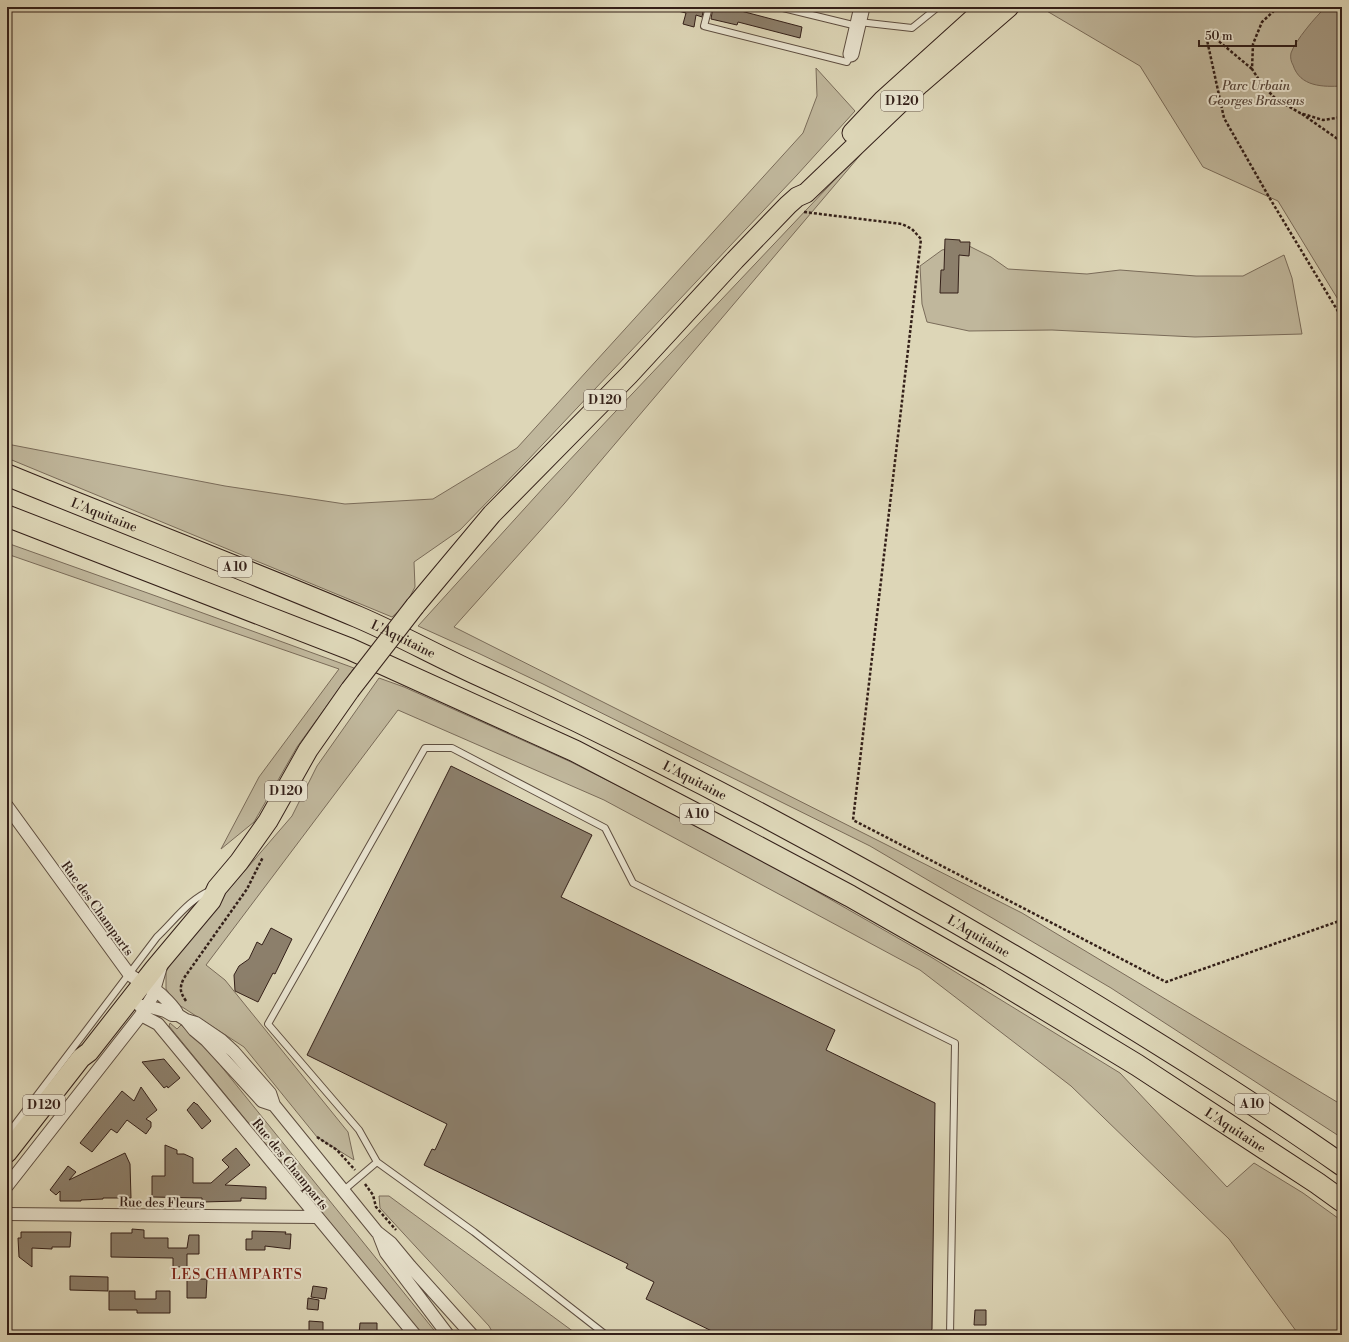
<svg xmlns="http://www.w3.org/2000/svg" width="1349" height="1342" viewBox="0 0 1349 1342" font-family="'Libre Bodoni',serif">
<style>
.green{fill:#c0b79c;stroke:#7a6c5a}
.water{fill:#a49881;stroke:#776857}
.building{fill:#8c7f6b;stroke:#342019}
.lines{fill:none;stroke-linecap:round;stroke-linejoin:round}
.service-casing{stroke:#5e4e40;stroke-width:8}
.minor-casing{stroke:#5e4e40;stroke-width:14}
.tertiary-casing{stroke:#5e4e40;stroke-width:17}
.primary-casing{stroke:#342019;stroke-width:21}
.motorway-casing{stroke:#342019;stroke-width:23}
.path{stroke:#342019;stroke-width:2.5;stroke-dasharray:3 2;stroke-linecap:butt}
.service{stroke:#e9e4d0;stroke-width:6}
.minor{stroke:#e9e4d0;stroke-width:12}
.tertiary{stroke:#e9e4d0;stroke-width:15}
.primary{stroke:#ddd6b7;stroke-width:19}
.motorway{stroke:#ddd6b7;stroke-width:21}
.primary-bridge-casing{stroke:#342019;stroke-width:21;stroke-linecap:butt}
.primary-bridge{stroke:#ddd6b7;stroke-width:19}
.labels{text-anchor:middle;stroke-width:4;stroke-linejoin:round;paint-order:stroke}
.shield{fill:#e9e4d0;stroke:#6a5b50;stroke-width:1}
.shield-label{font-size:12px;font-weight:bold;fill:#342019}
.park-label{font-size:13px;font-style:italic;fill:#57463a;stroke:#e9e4d0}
.street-label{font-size:13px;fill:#342019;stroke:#e9e4d0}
.neighbourhood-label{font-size:14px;letter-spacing:1px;fill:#7a1f14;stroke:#e9e4d0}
</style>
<rect width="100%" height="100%" fill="#ddd6b7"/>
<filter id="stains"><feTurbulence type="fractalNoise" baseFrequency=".005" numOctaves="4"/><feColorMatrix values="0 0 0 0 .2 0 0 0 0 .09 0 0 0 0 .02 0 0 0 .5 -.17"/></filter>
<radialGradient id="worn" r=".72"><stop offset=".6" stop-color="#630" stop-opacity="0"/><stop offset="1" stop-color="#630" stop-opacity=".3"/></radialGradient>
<!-- green -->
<path class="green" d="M1040,7H1342V306L1278,201L1203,167L1140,66Z
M816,68L855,111L797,175L527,461L460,530L414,562L415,587L405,606L392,617L7,458V444L225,486L345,504L433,499L517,448L803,133L817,96Z
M879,133L564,504L454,627L1022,913L1342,1105V1138L1111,988L870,846L543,684L480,654L418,626L545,486Z
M967,245L991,257L1008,269L1087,274L1120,270L1196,276H1243L1284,255L1292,278L1302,334L1195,337L1052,330L969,331L927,322L922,304L920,266L942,250Z
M7,543L156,596L354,668L297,747L254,822L221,849L259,777L339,669L7,554Z
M379,678L404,687L571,762L746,851L931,957L1120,1073L1227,1187L1254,1163L1303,1193L1342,1221V1335H1299L1229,1239L1071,1086L920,970L604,800L398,710L206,965L225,980L348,1132L354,1160L317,1137L244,1047L176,1003L166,989V972L176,953L224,895L292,816L317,766Z
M170,1023L177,1029L181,1025L204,1045L438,1335H422L169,1026Z
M379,1196H389L578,1335H494L489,1326L380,1208Z"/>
<!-- water -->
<path class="water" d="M1326,7H1342V86C1323,87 1300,87 1293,65C1291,62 1290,57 1291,53C1295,41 1316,16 1326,7Z"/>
<!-- building -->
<path class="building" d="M679,7H704L702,17L696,15L694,27L683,24L686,13L678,11Z
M713,7H742L741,11L802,27L800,38L738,22L737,25L711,19Z
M945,239L960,240V242H970L969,256L959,255L958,293H940L941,270H944Z
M451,766L592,835L561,897L835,1030L826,1050L935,1103L932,1329L929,1335H720L646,1299L654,1282L626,1268L628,1264L424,1165L432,1149L435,1150L447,1124L307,1055Z
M271,928L292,939L275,974L273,973L258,1002L235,991L234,975L239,966L249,959L257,942L262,945Z
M164,1059L180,1078L168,1088L167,1086L164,1088L142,1062Z
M141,1087L157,1110L146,1119L151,1122V1127L146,1134L127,1120L117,1133L111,1129L92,1152L80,1143L122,1091L134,1101Z
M194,1102L196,1104H197L211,1121L202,1129L187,1110Z
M165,1145L177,1150V1154H184L193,1158V1183H211L229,1167L222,1160L236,1148L250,1165L225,1185L266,1187V1199L241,1198V1201L202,1202V1198L152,1197V1176H165Z
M125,1153L130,1164L131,1198H103V1199L81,1200V1201H60V1191L56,1195L50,1190L68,1166L76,1172L69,1180Z
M132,1229L144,1230V1238H168V1248H187L189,1235H199V1254H187V1267H173V1258L111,1257V1233H132Z
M252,1231L286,1232L285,1234H291L290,1249L265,1246V1250H246V1239H252Z
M21,1232H71L70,1247H52V1249L32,1248V1267L19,1257L18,1238H21Z
M70,1276L108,1277V1291L70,1290Z
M187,1279H207L206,1298H187Z
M313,1286L327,1288L325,1299L311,1297Z
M109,1291H135V1299H156V1291H170V1313H137V1310H109Z
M308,1298L319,1300L318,1310L307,1309Z
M975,1310H986V1325H974Z
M309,1321L323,1322V1334L309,1333Z
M360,1323H377V1335H359Z"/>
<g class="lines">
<!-- service casing -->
<g class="service-casing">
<path id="service" d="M709,7L704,26L847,62L851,54
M779,7L857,26
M859,22L912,28L938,7
M7,1135L157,937C174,921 190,898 212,890
M344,1190L377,1162
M606,1335L474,1232L377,1162L359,1130L268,1024L425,748H452L605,828L633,883L955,1043L950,1335"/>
</g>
<!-- minor casing -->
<g class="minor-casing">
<path id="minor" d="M7,806L129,974C137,981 146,984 154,989C161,994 175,1007 178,1015
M140,1006H147L165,1011L172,1015H178L186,1020L194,1030L206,1040L262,1101L274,1105
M141,1015L158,1024L415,1335
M186,1020L196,1023L221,1040L234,1052L270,1093L274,1105L377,1232L391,1243L410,1266L472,1335
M7,1186L141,1015L152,997L162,963
M7,1214L317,1217
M379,1235L386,1253L448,1335"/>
</g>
<!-- tertiary casing -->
<g class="tertiary-casing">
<path id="tertiary" d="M851,54L862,7"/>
</g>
<!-- primary casing -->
<g class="primary-casing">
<path id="primary" d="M852,133L883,100L986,7
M415,606L492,514L629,375L735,260L788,205L797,197L806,193L920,84L1009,7
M7,1153L81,1058L89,1052L154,969L211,901L217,888L239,862L268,821L308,750L350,690"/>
</g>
<!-- motorway casing -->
<g class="motorway-casing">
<g id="motorway">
<path id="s1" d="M7,475C124,523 242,568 358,617C400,635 439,657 481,676C676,765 865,867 1049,977C1148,1037 1247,1098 1342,1165"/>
<path id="s2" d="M7,516L350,649L575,751L713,823L850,896L990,976L1137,1065L1317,1183L1342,1201"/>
</g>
</g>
<!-- path -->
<path class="path" d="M1278,7L1262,22L1253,44L1252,69L1263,86L1276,99L1300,113L1323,120L1342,117
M1252,69L1209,33L1207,40L1224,118L1269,197L1342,318
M1302,114L1342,142
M804,212L902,224L912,229L921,239L853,820L1166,982L1342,920
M186,1001C180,992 179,988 184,978L247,889L263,857
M317,1137L337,1150L355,1170
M365,1184L373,1195L376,1207L396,1230"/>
<!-- service -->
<use href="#service" class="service"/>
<!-- minor -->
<use href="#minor" class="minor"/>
<!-- tertiary -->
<use href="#tertiary" class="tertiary"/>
<!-- primary -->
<use href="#primary" class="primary"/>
<!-- motorway -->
<use href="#motorway" class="motorway"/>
<!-- primary-bridge casing -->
<g class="primary-bridge-casing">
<path id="primary-bridge" d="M350,690L415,606"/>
</g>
<!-- primary-bridge -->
<use href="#primary-bridge" class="primary-bridge"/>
</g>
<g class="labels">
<!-- shield labels -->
<g class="shield">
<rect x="881" y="91" width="42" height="20" rx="3"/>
<rect x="584" y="390" width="42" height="20" rx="3"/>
<rect x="218" y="557" width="34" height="20" rx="3"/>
<rect x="265" y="781" width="42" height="20" rx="3"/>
<rect x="680" y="804" width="34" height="20" rx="3"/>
<rect x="1235" y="1094" width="34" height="20" rx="3"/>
<rect x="23" y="1095" width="42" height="20" rx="3"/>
</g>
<g class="shield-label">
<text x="902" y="105">D 120</text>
<text x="605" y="404">D 120</text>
<text x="235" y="571">A 10</text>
<text x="286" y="795">D 120</text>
<text x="697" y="818">A 10</text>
<text x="1252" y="1108">A 10</text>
<text x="44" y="1109">D 120</text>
</g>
<!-- park labels -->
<g class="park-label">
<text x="1256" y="90">Parc Urbain<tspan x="1256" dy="15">Georges Brassens</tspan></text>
</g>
<!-- street labels -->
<g class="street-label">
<text dy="5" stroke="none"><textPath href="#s1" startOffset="105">L'Aquitaine</textPath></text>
<text dy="5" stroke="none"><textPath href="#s1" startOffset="429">L'Aquitaine</textPath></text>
<text dy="5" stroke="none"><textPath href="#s1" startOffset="753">L'Aquitaine</textPath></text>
<text transform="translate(98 908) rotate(54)" y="5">Rue des Champarts</text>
<text dy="5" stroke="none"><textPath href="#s1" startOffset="1077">L'Aquitaine</textPath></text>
<text dy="5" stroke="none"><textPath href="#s2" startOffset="1377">L'Aquitaine</textPath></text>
<text transform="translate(291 1164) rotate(51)" y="5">Rue des Champarts</text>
<text transform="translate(162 1202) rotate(1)" y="5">Rue des Fleurs</text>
</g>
<!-- neighbourhood labels -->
<g class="neighbourhood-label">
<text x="237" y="1279">LES CHAMPARTS</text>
</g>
</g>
<!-- margin -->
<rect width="1349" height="1342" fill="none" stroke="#ddd6b7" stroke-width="24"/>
<rect x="8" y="8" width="1333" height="1326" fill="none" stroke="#342019" stroke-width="2"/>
<rect x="12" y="12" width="1325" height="1318" fill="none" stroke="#342019"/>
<!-- scale -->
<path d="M1199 40v6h97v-6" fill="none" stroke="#342019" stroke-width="2"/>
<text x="1205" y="40" font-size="12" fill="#342019" stroke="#e9e4d0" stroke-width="3" paint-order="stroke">50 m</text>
<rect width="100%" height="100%" filter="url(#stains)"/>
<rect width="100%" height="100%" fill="url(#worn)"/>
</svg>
